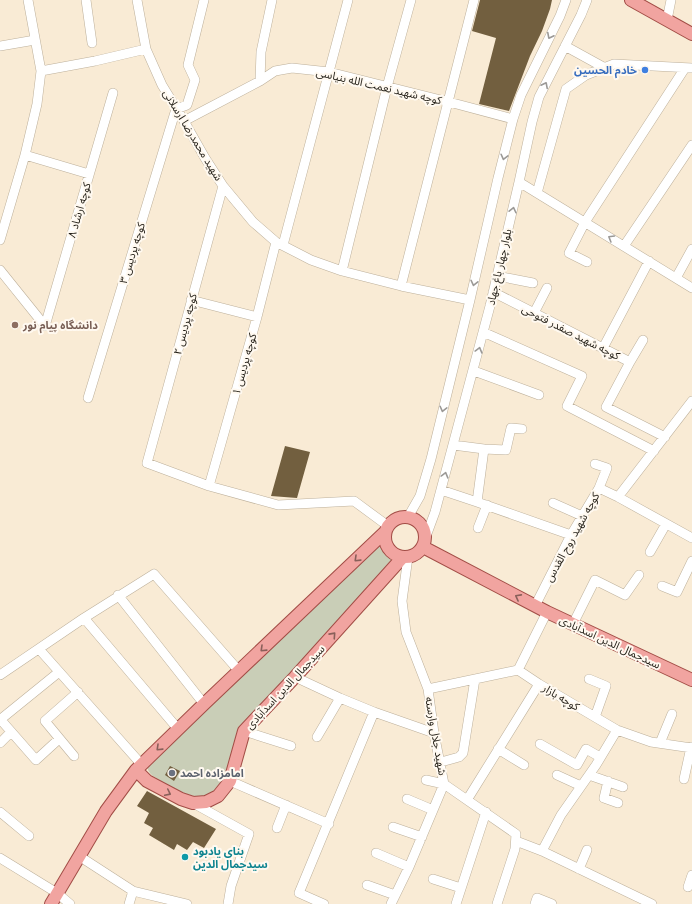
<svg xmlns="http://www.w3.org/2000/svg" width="692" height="904" viewBox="0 0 692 904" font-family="'Times New Roman','Noto Sans Arabic',serif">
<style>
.green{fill:#c9ceb7}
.building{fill:#725f3f}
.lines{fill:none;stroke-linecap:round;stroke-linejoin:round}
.minor-casing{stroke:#bdb09b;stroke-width:10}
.major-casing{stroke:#a24d46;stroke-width:14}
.minor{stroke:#fff;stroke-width:9}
.major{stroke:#f1a4a0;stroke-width:12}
.oneway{stroke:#9b9996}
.oneway2{stroke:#89605a}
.shop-dot{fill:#3f7fe0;stroke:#fff9f0;stroke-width:1.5}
.education-dot{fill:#8d6e63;stroke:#fff9f0;stroke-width:1.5}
.worship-dot{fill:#6b7280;stroke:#fff9f0;stroke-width:1.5}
.culture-dot{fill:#0f9aa8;stroke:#fff9f0;stroke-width:1.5}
.labels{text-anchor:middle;stroke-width:4;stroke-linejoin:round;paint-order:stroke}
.shop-label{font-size:11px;font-weight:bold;fill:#366cbe;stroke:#fff9f0;text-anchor:end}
.street-label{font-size:11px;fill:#211d15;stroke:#fff9f0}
.education-label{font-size:11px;font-weight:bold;fill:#785e54;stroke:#fff9f0;text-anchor:start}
.worship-label{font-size:11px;font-weight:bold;fill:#5b616d;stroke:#fff9f0;text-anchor:start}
.culture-label{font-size:11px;font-weight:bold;fill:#0d838f;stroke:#fff9f0;text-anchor:start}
</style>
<rect width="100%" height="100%" fill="#f9ebd5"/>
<!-- green -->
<path class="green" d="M381,539C382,549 387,555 397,560L238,728L224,782C220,789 219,789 213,793C194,804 169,785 153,776C147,771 147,768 148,761Z"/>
<!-- building -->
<path class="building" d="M480,0H552L550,9L542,31L530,56L509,111L479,104L496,38L472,31Z
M285,446L310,452L297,498L271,496Z
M170,766L180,771L174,781L165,775Z
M147,791L216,829L204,848L193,842L187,850L177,844L174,850L149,835L153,828L144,823L149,813L137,806Z"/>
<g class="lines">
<!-- minor casing -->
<g class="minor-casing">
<path id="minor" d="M86,0L92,43
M137,0L146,49L162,85L184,121L205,158L223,186L253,222L276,242L311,260L342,271L401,286L470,300
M667,20L671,0
M0,46L35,40
M565,46L605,68
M41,71L95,61L146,49
M260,81L261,52L272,0
M184,121L260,81L275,71L292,68L329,72L449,102L513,119
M25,155L89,174
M519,182L692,288
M223,186L147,463L209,486L278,505L354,501L388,526
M537,193L566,89L586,75L614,64L692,68
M0,240L25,155L37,104L41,71L28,0
M283,245L348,0
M624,246L692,145
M587,262L569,253L585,222L685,68
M0,270L45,326
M342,271L387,87L411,0
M497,276L533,283
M676,278L692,249
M401,286L474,0
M493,292L630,362L606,407L665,437
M191,300L257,317
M534,313L547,288
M45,326L113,93
M483,332L582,376L567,406L654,451
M603,348L649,261
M630,362L643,340
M474,371L539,395
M88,398L176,109L187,105L195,80L188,65L204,0
M453,445L484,449L506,450L511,428L522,429
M595,464L607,468L599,488
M209,486L257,317L276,242
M441,490L477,502L571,535
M618,497L692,401
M477,502L484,449
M553,503L582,516
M408,517L420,496L431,459L470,300L498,178L513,119L521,95L560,16L566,0
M478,528L487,505
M425,539L435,512L490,306L519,182L532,122L539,97L581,15L587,0
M650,552L666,524
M408,557L402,601L406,632L428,689L434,733L444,784L516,834L515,849L497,904
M662,586L677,592L692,561
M118,595L204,704
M535,606L571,535L599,488L618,497L692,538
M84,618L178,729
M573,624L595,580L625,595L639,575
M39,649L142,765
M518,670L547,612
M0,675L84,618L154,574L239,671
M295,677L340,698L374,712L434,733
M589,679L606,686L595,717
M428,689L518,670L539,684L617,730L651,742L692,748
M0,719L36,760L59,739
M1,719L59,672
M244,731L291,746
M317,737L340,698
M0,743L11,732
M660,743L672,714
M540,744L577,765L586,749L600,757
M498,749L524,765
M74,756L45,721L78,692
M441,762L459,757L463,753L475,679
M557,775L581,786
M589,775L623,787
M684,779L691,747
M230,781L329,824
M608,781L604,798L618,803
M407,799L433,810
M467,800L539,684
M193,803L249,834L231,886L228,904
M0,812L29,836
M393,827L422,837
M277,828L286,805
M516,841L542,851L652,904
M542,851L561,815L596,765L617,730
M376,853L409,867
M79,856L133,891L187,904
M0,858L57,893L70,904
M579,869L587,850
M433,879L461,888
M367,885L395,895
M688,887L692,875
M129,904L133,891
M324,904L299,893L374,712
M391,904L409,867L444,784L426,780
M456,904L486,812
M535,904L537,898L552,904"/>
</g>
<!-- major casing -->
<g class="major-casing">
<path id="major" d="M631,0L692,34
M385 537a20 20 0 1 1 40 0a20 20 0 1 1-40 0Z
M423,547L547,612L692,680
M136,770L147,781L181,799L193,803L206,802L218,796L230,781L244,731L295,677L403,557
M51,904L106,811L136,770L204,704L385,532"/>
</g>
<!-- minor -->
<use href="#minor" class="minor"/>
<!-- major -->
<use href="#major" class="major"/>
</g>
<!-- one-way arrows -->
<defs><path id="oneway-chevron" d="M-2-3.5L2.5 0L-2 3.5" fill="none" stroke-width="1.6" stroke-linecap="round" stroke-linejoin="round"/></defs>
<g class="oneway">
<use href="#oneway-chevron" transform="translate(550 36) rotate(117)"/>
<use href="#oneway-chevron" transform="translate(545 85) rotate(-63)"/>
<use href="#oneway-chevron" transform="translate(504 157) rotate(104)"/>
<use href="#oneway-chevron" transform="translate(513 210) rotate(-77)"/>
<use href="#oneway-chevron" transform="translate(611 238) rotate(-149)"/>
<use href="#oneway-chevron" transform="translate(474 283) rotate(103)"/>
<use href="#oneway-chevron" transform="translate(479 350) rotate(-75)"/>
<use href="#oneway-chevron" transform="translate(443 409) rotate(104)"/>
<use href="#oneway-chevron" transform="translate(445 475) rotate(-75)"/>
</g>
<g class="oneway2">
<use href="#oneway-chevron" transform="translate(357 559) rotate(136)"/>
<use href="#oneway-chevron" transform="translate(518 597) rotate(-152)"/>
<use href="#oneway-chevron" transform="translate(333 635) rotate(-48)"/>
<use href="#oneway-chevron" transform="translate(263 649) rotate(136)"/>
<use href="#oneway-chevron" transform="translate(159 748) rotate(136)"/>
<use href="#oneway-chevron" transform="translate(168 793) rotate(26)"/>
</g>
<!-- markers -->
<circle class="shop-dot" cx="645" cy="70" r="4"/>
<circle class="education-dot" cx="15" cy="325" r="4"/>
<circle class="worship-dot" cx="172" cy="773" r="4"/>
<circle class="culture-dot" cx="185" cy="857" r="4"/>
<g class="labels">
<!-- shop labels -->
<g class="shop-label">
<text x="637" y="74">خادم الحسین</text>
</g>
<!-- street labels -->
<g class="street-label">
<text transform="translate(379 86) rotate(13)" y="4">کوچه شهید نعمت الله بنیاسی</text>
<text transform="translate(193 135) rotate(59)" y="4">شهید محمدرضا ارسلانی</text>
<text transform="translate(79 210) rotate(-74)" y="4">کوچه ارشاد ۸</text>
<text transform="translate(132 253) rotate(-73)" y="4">کوچه پردیس ۳</text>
<text transform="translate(499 267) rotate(-77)" y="4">بلوار چهار باغ جهاد</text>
<text transform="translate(185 324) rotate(-75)" y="4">کوچه پردیس ۲</text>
<text transform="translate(571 332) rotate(27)" y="4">کوچه شهید صفدر فتوحی</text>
<text transform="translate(244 364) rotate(-74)" y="4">کوچه پردیس ۱</text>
<text transform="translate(572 537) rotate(-61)" y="4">کوچه شهید روح القدس</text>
<text transform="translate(610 642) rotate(25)" y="4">سیدجمال الدین اسدآبادی</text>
<text transform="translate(285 687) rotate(-47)" y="4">سیدجمال الدین اسدآبادی</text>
<text transform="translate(561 697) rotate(31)" y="4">کوچه بازار</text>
<text transform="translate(436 736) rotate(80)" y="4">شهید جلال وارسته</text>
</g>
<!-- education labels -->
<g class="education-label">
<text x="23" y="329">دانشگاه پیام نور</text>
</g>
<!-- worship labels -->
<g class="worship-label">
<text x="180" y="777">امامزاده احمد</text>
</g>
<!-- culture labels -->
<g class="culture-label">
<text x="193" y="855">بنای یادبود<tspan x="193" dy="13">سیدجمال الدین</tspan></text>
</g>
</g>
</svg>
